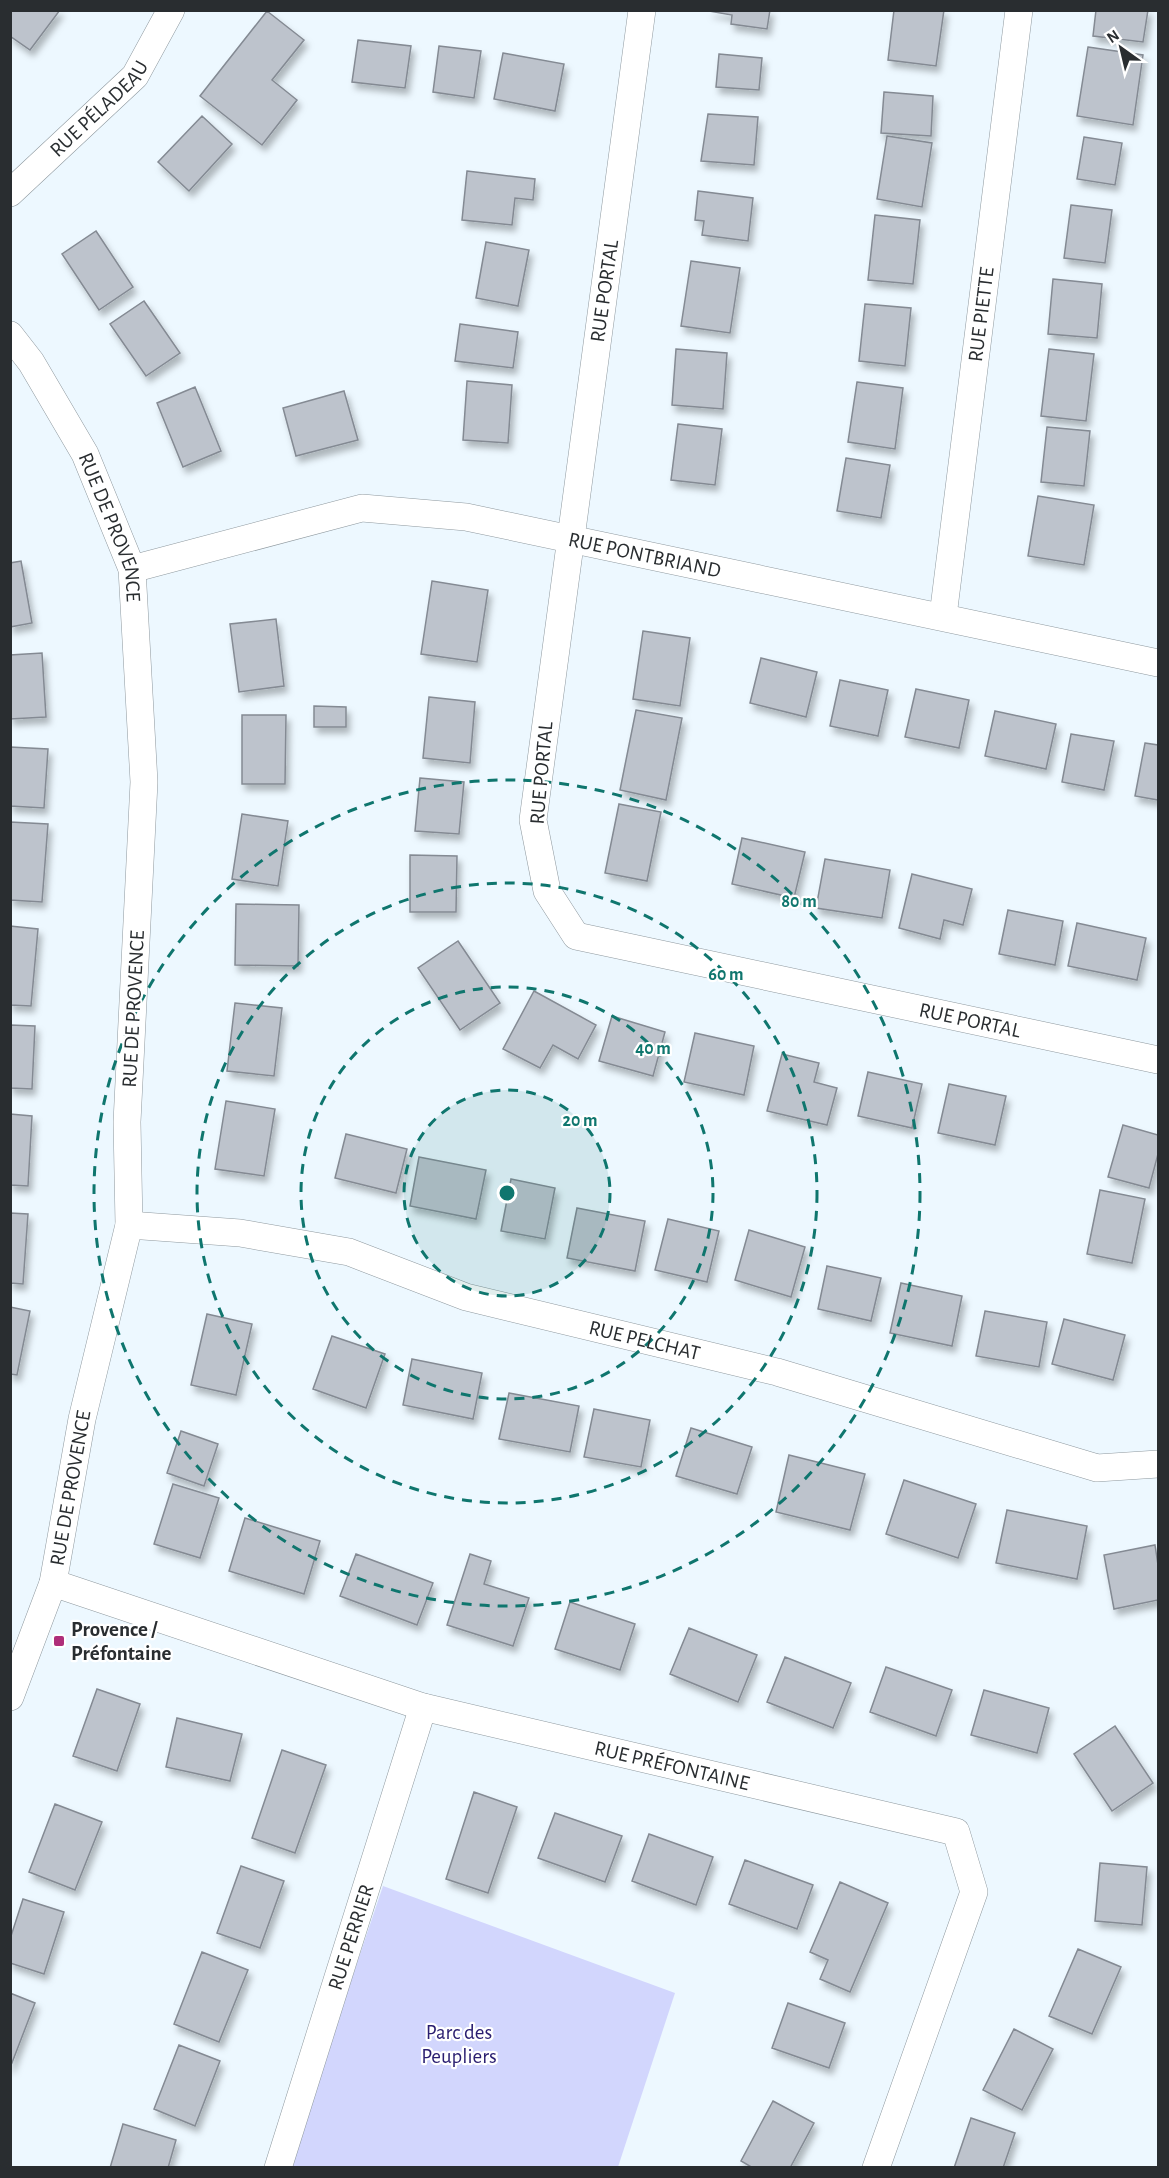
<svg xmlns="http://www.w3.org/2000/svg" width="1169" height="2178" viewBox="0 0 1169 2178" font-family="'Alegreya Sans',sans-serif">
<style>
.green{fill:#d2d6fd}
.building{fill:#bdc3cc;stroke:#848a93;stroke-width:1.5;filter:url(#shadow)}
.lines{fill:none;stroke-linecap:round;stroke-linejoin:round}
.street-casing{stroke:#8f999f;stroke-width:28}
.street{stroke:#fff;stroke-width:27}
.ring{fill:none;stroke:#0f766e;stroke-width:3;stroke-dasharray:10 8}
.poi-dot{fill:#af2e7a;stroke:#fff;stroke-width:2}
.labels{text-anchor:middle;stroke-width:4.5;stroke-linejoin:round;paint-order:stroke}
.street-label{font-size:21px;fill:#292d30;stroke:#fff}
.poi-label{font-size:21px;font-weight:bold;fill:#292d30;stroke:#fff;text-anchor:start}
.park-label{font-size:21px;fill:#291d70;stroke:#fff}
.centre{fill:#0f766e;stroke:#fff;stroke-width:3}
.ring-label{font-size:18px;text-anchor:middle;font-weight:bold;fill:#0f766e;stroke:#fff;stroke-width:4.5;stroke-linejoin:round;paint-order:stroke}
</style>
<defs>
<filter id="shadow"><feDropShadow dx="3.5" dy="6" stdDeviation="3" flood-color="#0004"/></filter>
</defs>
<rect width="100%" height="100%" fill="#edf8ff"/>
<!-- green -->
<path class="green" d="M383,1886L675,1993L618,2167L288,2168Z"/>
<!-- building -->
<path class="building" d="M10,10H60L30,50L10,36Z
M770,10L767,29L731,24L732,15L709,11Z
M894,10H944L936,66L888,60Z
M1096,10H1148L1143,42L1093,36Z
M267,11L304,40L272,80L297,100L262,145L200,96Z
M358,40L411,46L405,88L352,82Z
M439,46L481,51L474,98L433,92Z
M1088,47L1143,55L1133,125L1077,116Z
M503,53L564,64L555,111L494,99Z
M719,54L762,58L759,90L716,87Z
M884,92L933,96L931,136L881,133Z
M708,114L758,117L754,165L701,161Z
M202,116L232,144L189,191L158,162Z
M887,136L932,143L922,207L877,199Z
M1084,137L1122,143L1115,185L1077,179Z
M467,171L535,179L533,200L515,198L512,225L462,220Z
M698,191L753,198L748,241L702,235L704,221L695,220Z
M1071,205L1112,210L1105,263L1064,258Z
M875,215L920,220L913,284L868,280Z
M96,231L133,287L99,310L62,254Z
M486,242L529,250L518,306L476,298Z
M691,261L740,268L730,333L681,326Z
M1053,279L1102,284L1097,338L1048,334Z
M144,301L180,353L146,376L110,324Z
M865,304L911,308L905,366L859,361Z
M460,324L518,332L513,368L455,361Z
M676,349L727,353L723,409L672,405Z
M1049,349L1094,354L1086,421L1041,416Z
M467,381L512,385L508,443L463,440Z
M857,382L903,388L895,449L848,442Z
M195,387L221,451L183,467L157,403Z
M344,391L358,440L296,456L283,408Z
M678,424L722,429L715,485L671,480Z
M1047,427L1090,431L1084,486L1041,482Z
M846,458L890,465L881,518L837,511Z
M1038,496L1094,505L1084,565L1028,556Z
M21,561L32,623L10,627V563Z
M432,581L488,590L477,662L421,654Z
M276,619L284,686L239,692L230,624Z
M643,631L690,638L680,706L633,699Z
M42,653L46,717L10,719V655Z
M761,658L817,672L806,717L750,703Z
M840,680L888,690L878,736L830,726Z
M916,689L969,700L959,748L905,737Z
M429,697L475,702L470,763L423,758Z
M314,706L346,707V727H314Z
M636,710L682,718L666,800L620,790Z
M995,711L1056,724L1046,769L985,756Z
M242,715H286L285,784H242Z
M1071,734L1114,741L1104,790L1062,782Z
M1145,743L1158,745V800L1135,796Z
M10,747L48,749L44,808L10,806Z
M420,778L464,782L459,834L415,831Z
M619,804L661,812L647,881L605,873Z
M242,814L288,821L278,886L232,879Z
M10,822L48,824L42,902L10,900Z
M742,838L805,852L794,898L732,884Z
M410,855L457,856L456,912H410Z
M825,859L890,870L882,918L816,908Z
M912,874L972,889L963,925L944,920L940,939L899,928Z
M236,904L299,905L298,966L235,965Z
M1008,910L1063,921L1055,965L999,954Z
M1077,923L1146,938L1137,980L1068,966Z
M10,926L38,929L31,1006L10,1005Z
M458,941L500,1003L460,1030L418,968Z
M534,991L596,1025L578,1059L553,1045L540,1068L503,1049Z
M235,1003L282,1008L274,1076L227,1071Z
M612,1016L665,1032L653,1076L599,1061Z
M10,1025L35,1026L32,1089L10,1088Z
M695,1033L754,1046L744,1095L684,1082Z
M782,1054L819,1063L814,1082L837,1088L827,1125L767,1111Z
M868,1072L922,1084L912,1128L858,1116Z
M949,1084L1006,1096L995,1145L938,1133Z
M226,1101L275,1109L264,1176L215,1169Z
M10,1114L32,1116L28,1186L10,1185Z
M1123,1125L1158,1135V1154L1149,1188L1108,1177Z
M346,1134L407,1149L396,1193L335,1178Z
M419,1157L486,1170L476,1219L410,1206Z
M511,1179L555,1188L545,1239L501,1231Z
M1100,1190L1145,1199L1132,1263L1087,1254Z
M577,1208L645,1221L635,1271L567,1258Z
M10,1213L28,1214L23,1284L10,1283Z
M668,1219L719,1231L707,1282L655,1270Z
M749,1230L805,1247L791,1297L735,1280Z
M827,1266L881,1278L871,1321L818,1309Z
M901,1283L962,1296L952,1346L890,1333Z
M10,1307L30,1311L17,1375L10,1374Z
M985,1311L1047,1322L1039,1367L976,1356Z
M207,1314L252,1324L236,1395L191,1385Z
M1064,1319L1125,1335L1113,1380L1052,1364Z
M332,1336L385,1354L366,1408L313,1389Z
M412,1359L482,1373L473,1419L403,1405Z
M509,1393L579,1406L570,1452L499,1439Z
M594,1409L650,1420L641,1467L584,1457Z
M691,1428L752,1447L737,1494L676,1476Z
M181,1431L218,1444L204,1486L167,1473Z
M789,1455L865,1474L850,1530L776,1512Z
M904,1480L976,1504L958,1558L886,1534Z
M173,1484L219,1498L200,1558L154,1544Z
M1007,1510L1087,1526L1077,1579L996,1563Z
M245,1518L320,1541L304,1594L229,1571Z
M1155,1545L1158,1565V1600L1114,1609L1104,1555Z
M356,1554L433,1583L417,1625L340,1596Z
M470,1554L491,1561L484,1584L529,1598L513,1646L447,1625Z
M570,1602L635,1624L620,1670L555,1649Z
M689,1628L757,1655L738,1702L670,1674Z
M785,1657L851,1683L833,1728L767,1702Z
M886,1667L952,1690L936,1736L870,1712Z
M97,1689L140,1704L117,1771L73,1756Z
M984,1690L1049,1708L1037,1753L971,1735Z
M177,1718L242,1734L230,1781L166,1767Z
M1115,1726L1153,1783L1112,1811L1074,1754Z
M282,1750L326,1765L295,1853L252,1838Z
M474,1792L517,1807L488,1893L446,1879Z
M55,1804L102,1822L75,1890L29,1872Z
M555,1813L622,1836L605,1882L538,1858Z
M649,1834L713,1857L696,1905L632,1881Z
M745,1860L813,1885L797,1929L729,1904Z
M1100,1863L1147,1867L1142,1925L1095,1921Z
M241,1866L284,1881L260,1948L217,1933Z
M840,1882L888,1903L850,1992L820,1979L828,1960L810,1952Z
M23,1899L64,1912L44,1974L10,1963V1939Z
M1078,1949L1121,1967L1092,2034L1049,2016Z
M202,1952L248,1970L219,2042L174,2024Z
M10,1993L35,2003L10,2068Z
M788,2003L845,2023L829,2068L772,2048Z
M1014,2029L1053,2049L1022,2110L983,2090Z
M179,2045L220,2061L195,2126L154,2109Z
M773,2101L814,2123L790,2168H753L741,2161Z
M971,2118L1015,2133L1003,2168H954Z
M123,2124L176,2140L168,2168H110Z"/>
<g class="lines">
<!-- street casing -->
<g class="street-casing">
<g id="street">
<path id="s1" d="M642,10L533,820L547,891L576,936L1158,1060"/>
<path id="s2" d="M10,193L135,76L171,10"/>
<path id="s3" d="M10,335L31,362L85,454L132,569L144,782L127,1122L129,1225L82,1419L53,1583L10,1697"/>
<path id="s4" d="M132,569L362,508L466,517L1158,663"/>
<path id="s5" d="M943,616L1019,10"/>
<path id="s6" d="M129,1225L240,1233L349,1252L466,1297L777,1372L1097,1468L1158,1464"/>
<path id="s7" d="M53,1583L423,1707L956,1832L974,1892L876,2168"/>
<path id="s8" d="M278,2168L423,1707"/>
</g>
</g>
<!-- street -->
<use href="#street" class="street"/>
</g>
<!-- distance rings -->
<circle cx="507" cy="1193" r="103" fill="#0f766e" fill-opacity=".12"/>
<g class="ring">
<circle cx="507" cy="1193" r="103"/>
<circle cx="507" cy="1193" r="206"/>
<circle cx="507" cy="1193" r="310"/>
<circle cx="507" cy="1193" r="413"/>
</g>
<!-- markers -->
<rect class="poi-dot" x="53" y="1635" width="12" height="12" rx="3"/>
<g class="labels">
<!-- street labels -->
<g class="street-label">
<text dy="7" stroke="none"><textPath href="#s2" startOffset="123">RUE PÉLADEAU</textPath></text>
<text transform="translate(604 291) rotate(-82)" y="7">RUE PORTAL</text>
<text dy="7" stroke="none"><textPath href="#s5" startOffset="304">RUE PIETTE</textPath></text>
<text dy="7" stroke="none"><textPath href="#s3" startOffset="219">RUE DE PROVENCE</textPath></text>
<text dy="7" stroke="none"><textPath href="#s4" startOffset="525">RUE PONTBRIAND</textPath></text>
<text transform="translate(541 773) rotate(-85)" y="7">RUE PORTAL</text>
<text transform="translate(133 1009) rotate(-87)" y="7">RUE DE PROVENCE</text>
<text dy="7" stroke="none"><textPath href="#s1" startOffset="1346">RUE PORTAL</textPath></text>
<text dy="7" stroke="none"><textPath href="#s6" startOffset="531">RUE PELCHAT</textPath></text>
<text transform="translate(70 1488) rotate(-80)" y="7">RUE DE PROVENCE</text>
<text dy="7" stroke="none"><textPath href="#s7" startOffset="646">RUE PRÉFONTAINE</textPath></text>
<text dy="7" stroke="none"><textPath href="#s8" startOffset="242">RUE PERRIER</textPath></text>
</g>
<!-- poi labels -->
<g class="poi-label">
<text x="71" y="1636">Provence /<tspan x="71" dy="24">Préfontaine</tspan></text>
</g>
<!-- park labels -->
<g class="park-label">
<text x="459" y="2039">Parc des<tspan x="459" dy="24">Peupliers</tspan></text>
</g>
</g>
<circle cx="507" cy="1193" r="9" class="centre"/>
<g class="ring-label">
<text x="799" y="907">80 m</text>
<text x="726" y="980">60 m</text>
<text x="653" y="1054">40 m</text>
<text x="580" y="1126">20 m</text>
</g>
<!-- border -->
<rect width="1169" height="2178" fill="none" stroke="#292d30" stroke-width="24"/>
<!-- north arrow -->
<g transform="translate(1121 48) rotate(326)" stroke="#ffffff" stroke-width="4.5" paint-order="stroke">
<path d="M0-4.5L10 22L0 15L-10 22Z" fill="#292d30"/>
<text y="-9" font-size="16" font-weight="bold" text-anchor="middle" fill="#292d30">N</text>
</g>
</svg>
